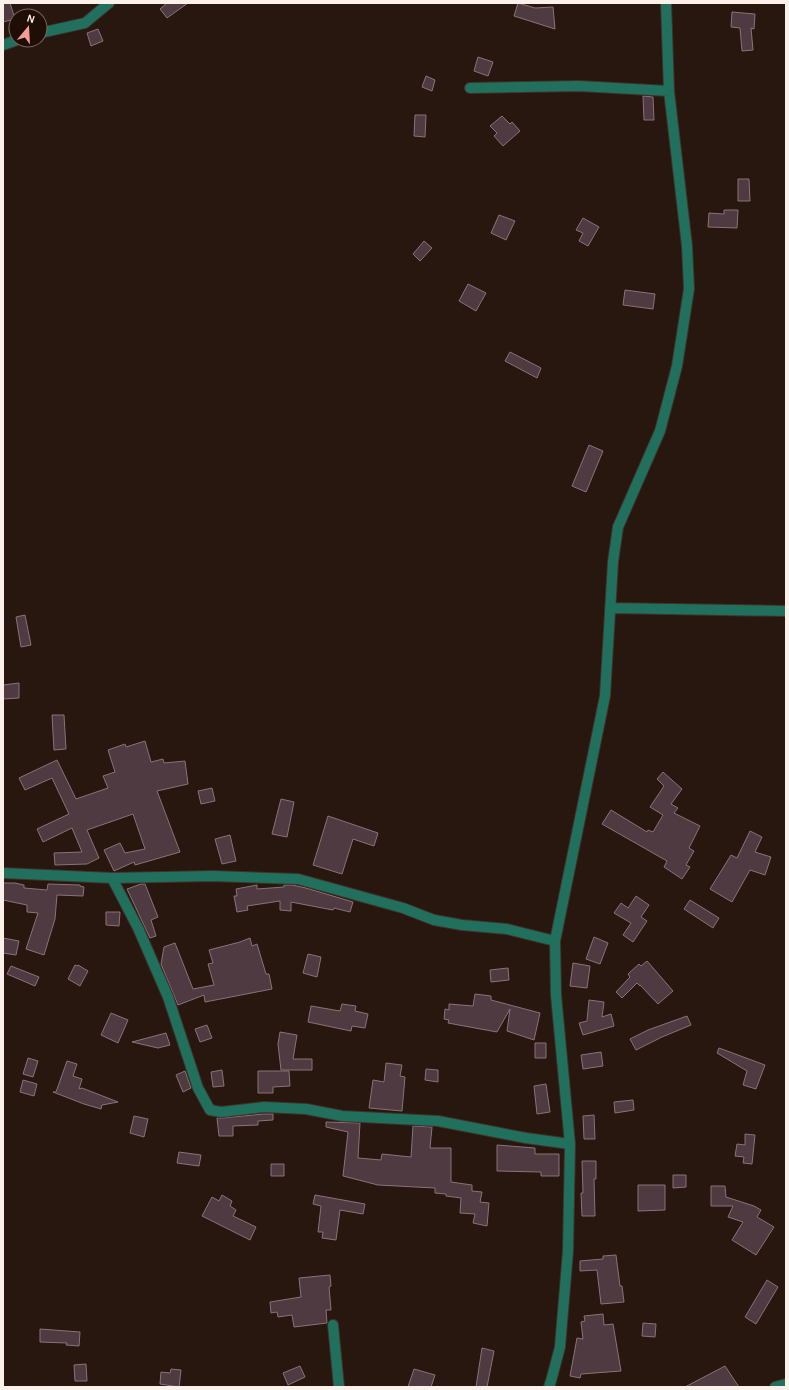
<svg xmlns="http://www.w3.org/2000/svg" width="789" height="1390" viewBox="0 0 789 1390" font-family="Karla,sans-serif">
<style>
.building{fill:#4f3a41;stroke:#8a7279}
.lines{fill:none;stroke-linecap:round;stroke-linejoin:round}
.minor-casing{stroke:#413128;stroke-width:12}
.minor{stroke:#21705e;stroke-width:10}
</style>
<rect width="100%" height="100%" fill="#28170e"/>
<!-- building -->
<path class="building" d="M3,3H10L15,19L3,22Z
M167,3H188L167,18L160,9Z
M518,3L535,8L553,7L555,29L514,16Z
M732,12L755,14L754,29L751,28L753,50L742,51L740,28L731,27Z
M98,29L103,41L91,46L87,33Z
M478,57L493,62L488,76L474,71Z
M426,76L435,80L432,91L422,87Z
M643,96L653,97L654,120H644Z
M415,115H426L425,137L414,136Z
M502,116L510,124L512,122L520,131L503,146L494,136L497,133L490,126Z
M738,179H749L750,201H738Z
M724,210H738L737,228L708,227L709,213L724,214Z
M499,215L515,221L506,240L491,233Z
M583,218L599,227L588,246L579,241L583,233L576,230Z
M424,241L432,248L420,261L413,254Z
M468,284L486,293L476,311L459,301Z
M625,290L655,294L653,309L623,305Z
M510,352L541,368L537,378L505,361Z
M589,445L603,451L586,492L572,486Z
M25,615L31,645L21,647L16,617Z
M19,683V698L3,699V685Z
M52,715H64L66,749L54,750Z
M145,741L151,762L163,759L164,763L185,761L188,784L157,791L180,852L135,865L134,862L114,871L104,850L120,843L125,853L145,849L133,814L87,830L99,858L87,864L55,865L54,853L82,852L72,828L43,842L37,829L69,814L52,778L25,790L19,778L57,760L76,799L108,788L103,776L115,772L108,750L125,744L126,747Z
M663,772L682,789L671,804L678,808L674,813L700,826L689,848L694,851L686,865L690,867L682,879L664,867L667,861L602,824L611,810L647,832L648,830L653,832L663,815L650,807L664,786L657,779Z
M212,788L215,801L201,804L198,791Z
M281,799L294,802L287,837L272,834Z
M328,816L378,833L374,846L353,839L342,874L313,865Z
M750,831L762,837L755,852L771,857L765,875L750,870L732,902L710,889L731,855L737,858Z
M230,835L236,861L222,864L215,839Z
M3,883H15L24,885V888L47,890L48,884L80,885V886L84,887L83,896L57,895L55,919L44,955L26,949L38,913L27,912V905L3,900Z
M141,884H145L158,917L151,920L156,936L150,938L127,889Z
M257,885V889L284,887V885H292L306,888L353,902L350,912L334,908L333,910L291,902V911L280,910V901L247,906L248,910L237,912L234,896H237L236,889Z
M636,896L649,905L641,917L647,921L633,942L623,935L631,923L614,913L621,903L628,908Z
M690,900L719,918L713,928L684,909Z
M106,912H120L119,926L106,925Z
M594,937L608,943L600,964L586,959Z
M3,938L19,941L16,955L3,953Z
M250,938L252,946L257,944L266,974H269L272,989L205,1002L204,995L178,1005L161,964L164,947L175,943L193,989L214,985L208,964L213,963L209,950L240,942Z
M308,954L321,957L317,977L303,973Z
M647,961L673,991L658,1004L640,985V986L637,983L622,998L616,992L630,977L628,974L639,964L641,966Z
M573,963L590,966L587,988L570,986Z
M75,965L77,966L78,965L88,971L80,986L68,979Z
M11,966L39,977L35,986L7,974Z
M508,968L509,980L491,982L490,970Z
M475,994L491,996V1000L540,1013L534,1040L507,1031L510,1009L497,1032L448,1023L449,1020L444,1019L445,1009L449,1010V1004L473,1006Z
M589,1000L604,1002L602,1017L611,1014L614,1026L583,1035L579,1023L587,1021Z
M342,1004L356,1006L355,1011L368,1014L365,1028L352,1026L351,1031L308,1022L311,1006L340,1011Z
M111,1013L128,1020L118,1043L101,1035Z
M687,1016L691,1025L662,1037L636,1050L630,1039L648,1030Z
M207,1025L212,1038L200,1042L195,1029Z
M280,1032L297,1035L293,1059H312V1070H281L278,1044Z
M166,1033L170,1045L158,1048L132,1042Z
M535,1043H546V1058H535Z
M719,1048L765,1065L756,1089L743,1085L747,1071L717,1053Z
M601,1052L603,1066L583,1069L581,1055Z
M28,1058L38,1061L33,1077L23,1074Z
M67,1061L77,1064L73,1076L82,1079L79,1089L82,1088L118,1102L102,1105L101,1109L84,1104L53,1092H56Z
M386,1063L402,1065L400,1076L405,1077L402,1111L369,1108L373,1080L384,1082Z
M426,1069L438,1070V1082L425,1080Z
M222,1070L224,1086L213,1087L211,1072Z
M185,1071L191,1088L183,1092L176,1075Z
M258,1071H289L290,1086L273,1087V1093H258Z
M23,1080L37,1084L34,1096L20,1092Z
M546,1084L550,1112L537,1114L534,1086Z
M633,1100L634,1110L615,1113L614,1102Z
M264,1114H273V1120L258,1121V1125L233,1126V1136H219L217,1118H222Z
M594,1115L595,1139H584L583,1116Z
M134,1116L148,1119L144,1137L130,1133Z
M326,1122L360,1123L358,1158L381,1160L382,1154L411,1157L413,1126L432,1127L430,1148H451V1182L472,1185V1191L482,1192L480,1202L489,1203L487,1226L473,1223L475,1214L460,1213L461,1198L446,1196V1194L435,1193V1188L378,1185L343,1176L348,1132L326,1127Z
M745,1134L755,1135L752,1164L743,1163L744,1157L735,1156L737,1144L745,1145Z
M497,1145L535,1148V1154H559V1176H541V1172L497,1171Z
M179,1152L201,1155L199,1166L177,1163Z
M582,1161H596V1179H594L595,1216H582L581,1193H583Z
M271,1164H284V1176H271Z
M673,1175H686V1187L673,1188Z
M638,1185H665V1210L638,1211Z
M711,1186H725L726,1197L754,1206L761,1210L757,1217L774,1227L756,1255L732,1240L743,1222L728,1217L733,1206H711Z
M222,1195L232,1201L230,1206L236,1210L233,1216L256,1227L250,1240L202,1216L212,1197L219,1201Z
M315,1195L365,1204L363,1214L340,1210L336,1240L322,1238L323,1232H318L321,1206L313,1204Z
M616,1255L620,1286H622L624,1302L601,1304L597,1270L580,1271V1261L603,1259V1256Z
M330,1275L331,1286L329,1287L331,1310H326L327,1323L294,1327L292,1315L278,1317L277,1312L271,1313L270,1302L301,1297L299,1278Z
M767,1280L778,1287L756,1324L745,1317Z
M603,1314L604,1325L613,1324L621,1371L581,1374L580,1378L570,1376L577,1338L583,1339L581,1322L585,1321L584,1316Z
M643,1323L656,1324L655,1337L642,1336Z
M40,1329L80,1332L79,1346L66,1345L67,1343L40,1342Z
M482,1348L494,1351L487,1387H476Z
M86,1364L87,1381H75L74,1365Z
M300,1366L305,1377L288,1385L283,1373Z
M725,1366L739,1387H685Z
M171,1369L181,1370L179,1387L160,1384L161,1372L170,1373Z
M414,1369L435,1375L431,1387H408Z"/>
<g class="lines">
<!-- minor casing -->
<g class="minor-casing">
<path id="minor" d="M40,33L85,23L109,3
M3,45L17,40
M470,88L579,86L669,91
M610,608L786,611
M3,873L112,878L212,876L298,879L403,908L434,920L462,925L507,929L555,941
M112,878L138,928L168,997L198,1088L210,1110L221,1112L264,1107L306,1109L342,1116L438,1121L526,1138L570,1144
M333,1325L339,1387
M549,1387L551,1381L560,1347L568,1251L570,1144L556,995L555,941L605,696L613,562L618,527L660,431L677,366L689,289L687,246L669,91L666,3
M775,1387L786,1384"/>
</g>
<!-- minor -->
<use href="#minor" class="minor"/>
</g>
<!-- border -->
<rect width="789" height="1390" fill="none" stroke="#fcf0ea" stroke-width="8"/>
<!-- north arrow -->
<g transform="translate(28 28) rotate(18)"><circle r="19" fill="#1e0e06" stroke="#776861"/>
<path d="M0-3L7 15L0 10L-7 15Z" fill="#f59c94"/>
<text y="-6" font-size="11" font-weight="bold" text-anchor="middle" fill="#fcf0ea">N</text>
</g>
</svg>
